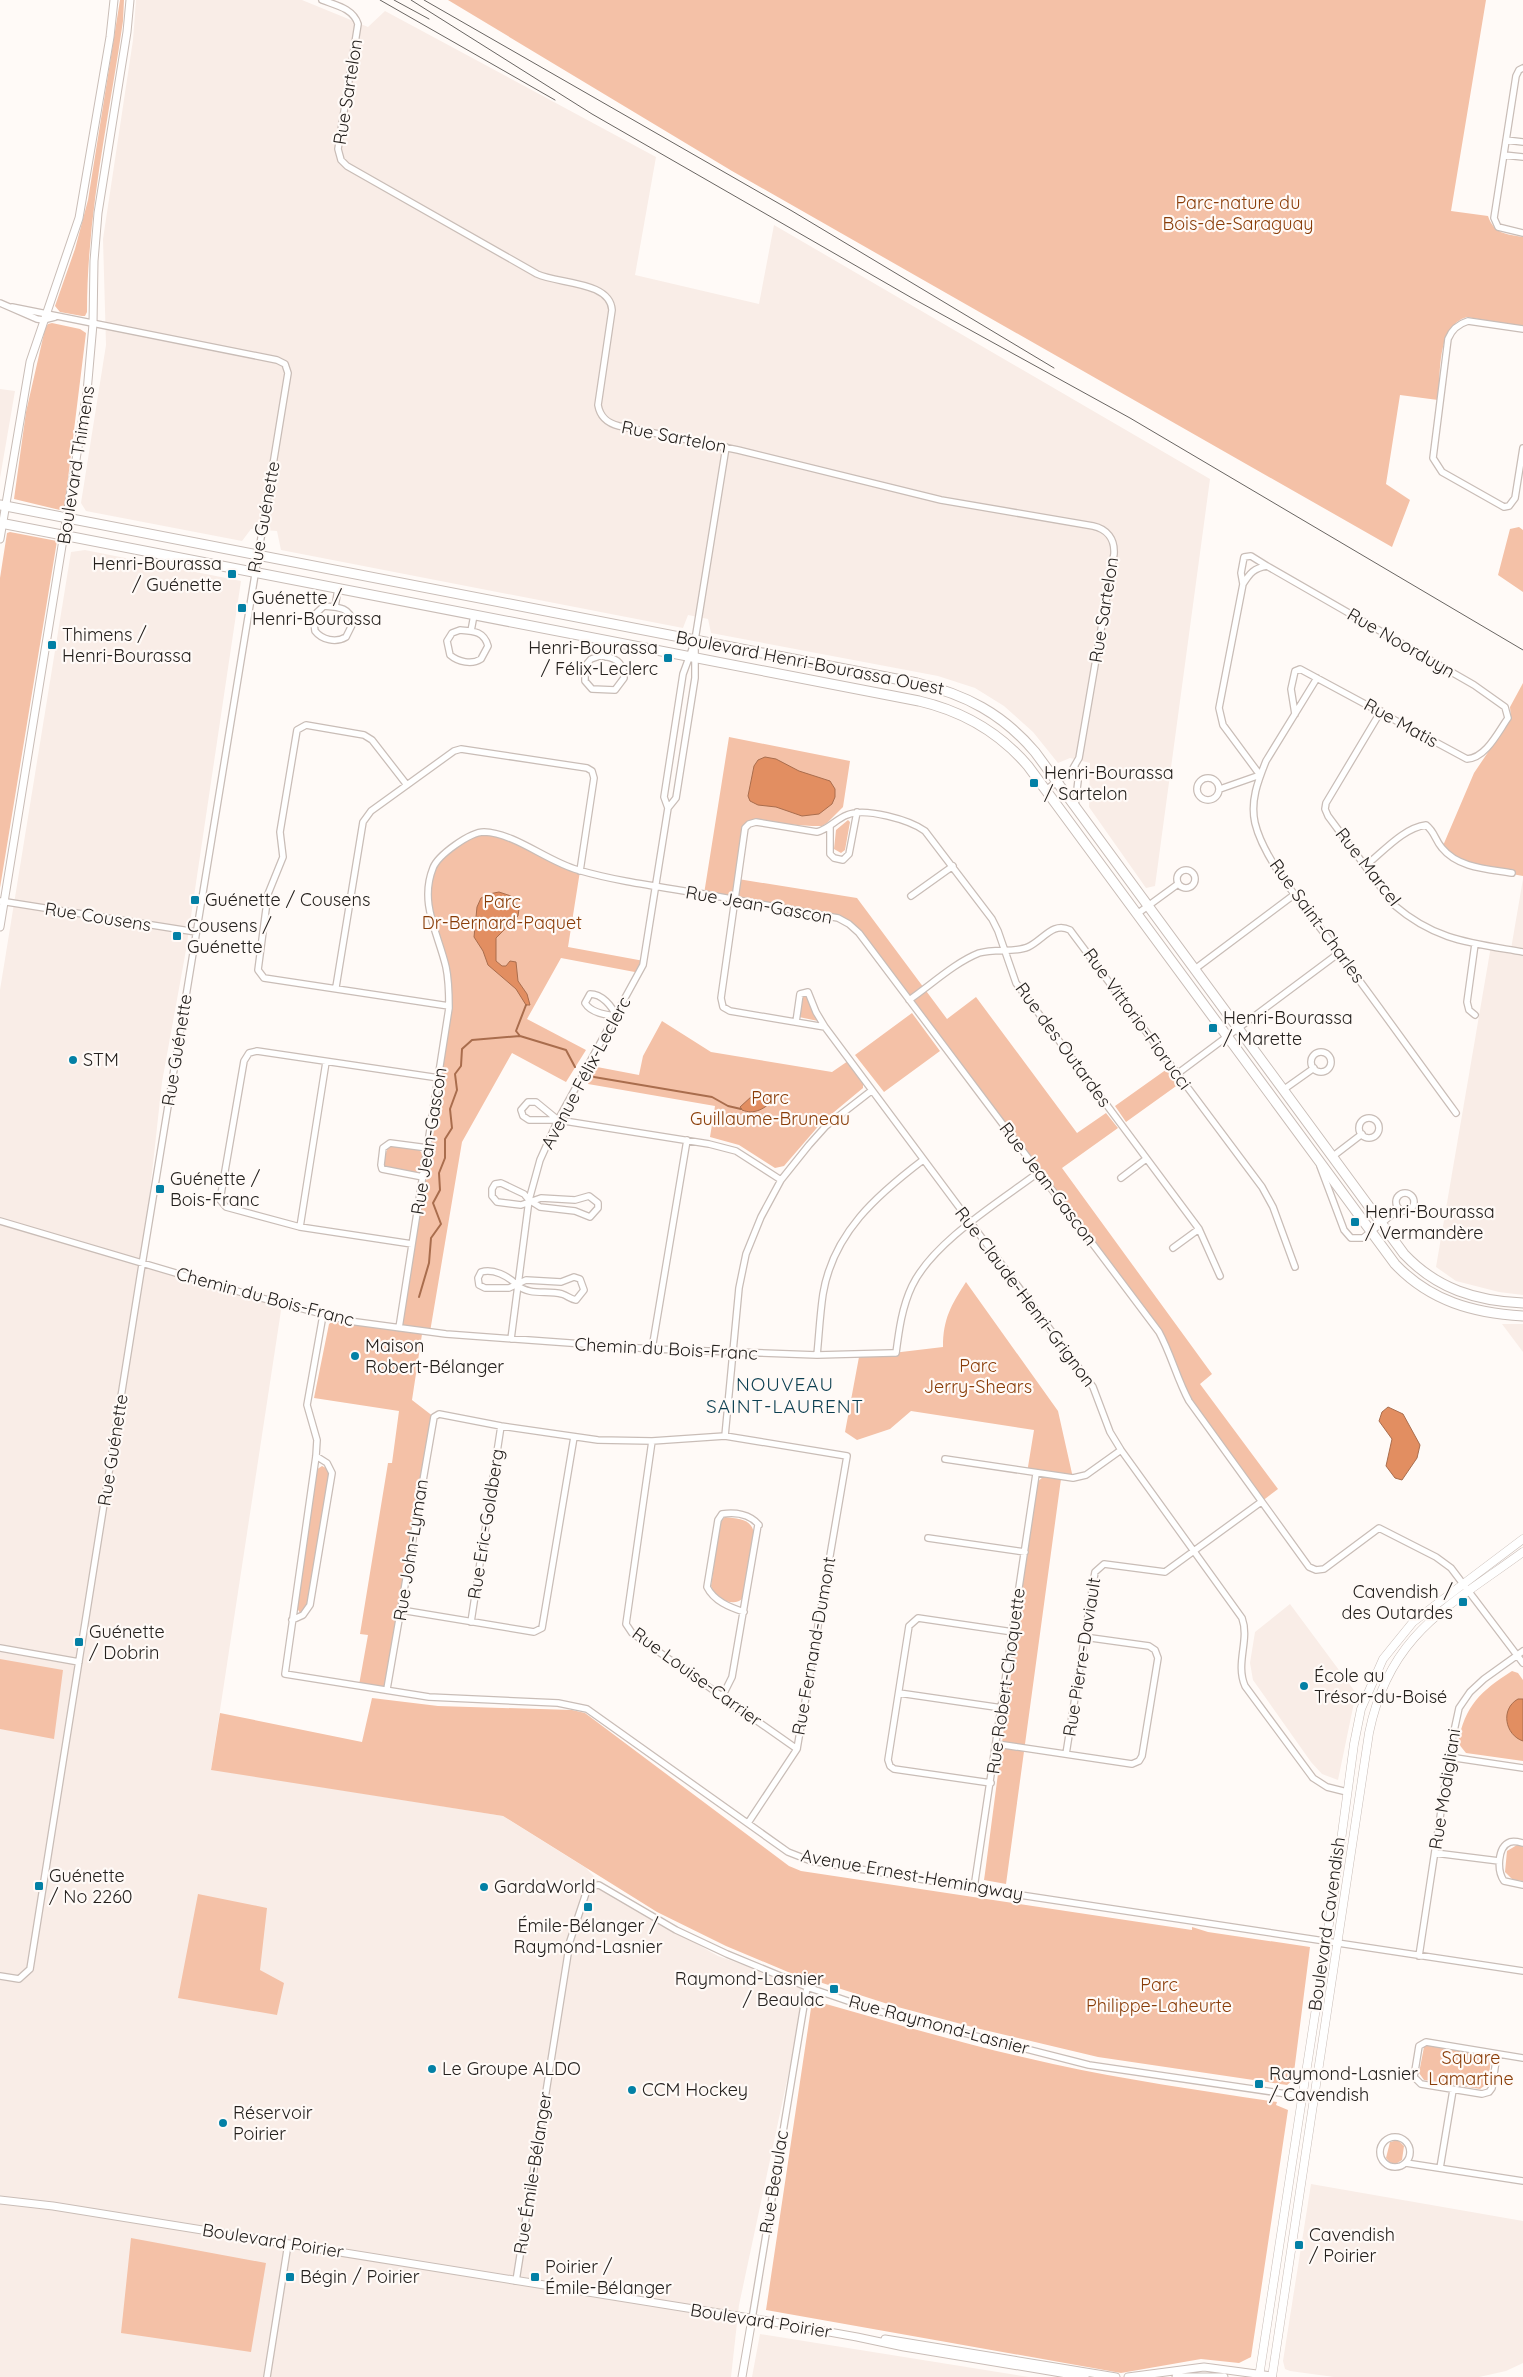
<svg xmlns="http://www.w3.org/2000/svg" width="1523" height="2377" viewBox="0 0 1523 2377" font-family="Quicksand,sans-serif">
<style>
.built{fill:#f9ede7}
.green{fill:#f4c1a7}
.water{fill:#e28e61;stroke:#a96d4d}
.lines{fill:none;stroke-linecap:round;stroke-linejoin:round}
.stream{stroke:#a96d4d;stroke-width:2}
.minor-casing{stroke:#c9bdb7;stroke-width:8}
.tertiary-casing{stroke:#c9bdb7;stroke-width:9}
.secondary-casing{stroke:#c9bdb7;stroke-width:9}
.primary-casing{stroke:#c9bdb7;stroke-width:11}
.minor{stroke:#fff;stroke-width:5.5}
.tertiary{stroke:#fff;stroke-width:7}
.secondary{stroke:#fff;stroke-width:8}
.primary{stroke:#fff;stroke-width:9}
.tram{stroke:#696562;stroke-width:1}
.poi-dot{fill:#0380a5;stroke:#fffaf7;stroke-width:2}
.labels{text-anchor:middle;stroke-width:4.5;stroke-linejoin:round;paint-order:stroke}
.street-label{font-size:18px;fill:#25211e;stroke:#fffaf7}
.park-label{font-size:18px;fill:#893c07;stroke:#fffaf7}
.poi-label{font-size:18px;fill:#25211e;stroke:#fffaf7;text-anchor:start}
.neighbourhood-label{font-size:19px;letter-spacing:1px;fill:#0c3f51;stroke:#fffaf7}
</style>
<rect width="100%" height="100%" fill="#fffaf7"/>
<!-- built -->
<path class="built" d="M136,0H302L368,27L385,11L656,157L635,275L759,304L774,225L1210,479L1155,886L1146,888L1089,807L1090,763L1070,758L1058,763L1033,732L1004,706L975,688L938,676L711,633L708,619L688,615L683,628L281,550L277,531L251,529L242,541L86,511L81,503L106,345L103,239L133,40Z
M0,389L15,391L0,478Z
M85,550L241,581L186,950L162,1082L142,1263L282,1304L211,1769L503,1816L586,1868L614,1897L718,1956L807,1987L739,2305L731,2377H0V990L71,552Z
M1523,879V1295L1499,1292L1456,1281L1436,1267L1491,946L1511,949Z
M1502,1324H1523V1352Z
M1290,1604L1356,1693L1338,1780L1322,1774L1311,1762L1253,1680L1250,1663L1255,1632Z
M1311,2184L1523,2221V2363L1506,2371L1479,2377H1334L1290,2371L1285,2369L1283,2361Z
M760,2334L1029,2377H752Z"/>
<!-- green -->
<path class="green" d="M120,0H124L123,21C109,118 87,213 87,312L85,316H82L60,312L55,306L75,249L88,200Z
M448,0H1486L1451,211L1488,216C1494,234 1506,234 1523,237V327L1467,317C1436,326 1441,373 1438,400L1400,395L1386,484L1410,500L1392,547L732,171Z
M52,323L80,329L86,333L64,511L14,499L26,412L45,329L48,324Z
M1519,527L1523,530V592L1498,575L1510,529Z
M10,532L57,541L0,888V578L7,533Z
M1523,683V876L1473,867L1442,848L1474,773L1511,718L1510,707Z
M729,737L850,761L843,807L827,823L822,826H812L756,822L745,828L738,879L857,898L947,1019L976,997L1077,1133L1106,1113L1118,1128L1062,1168L1212,1374L1200,1384L1278,1489L1261,1502L1189,1401L1159,1332L859,933L838,918L704,894Z
M848,820L850,822L845,850L841,853L834,849L836,830Z
M495,834L580,871L568,947L644,961L640,973L561,958L527,1019L586,1050L566,1082L512,1053L462,1142L430,1332L399,1328L447,1021L449,986L429,914L432,868L438,858L471,835Z
M803,995H807L818,1021L799,1017Z
M912,1013L940,1051L884,1092L855,1055Z
M662,1021L711,1052L832,1072L848,1061L863,1082V1088L822,1122L784,1166L775,1168L739,1145L710,1137L715,1106L588,1084L597,1067L639,1075L643,1056Z
M1167,1069L1179,1084L1126,1122L1115,1106Z
M388,1146L419,1150L423,1154L420,1171L416,1174L387,1168L383,1164Z
M966,1282L1058,1411L1073,1478L1027,1473L1034,1430L911,1411L890,1429L857,1440L845,1432L859,1357L943,1347C943,1319 951,1305 966,1282Z
M333,1321L422,1334L412,1400L434,1417L387,1689L359,1685L368,1635L360,1634L388,1463H392L399,1411L314,1398L329,1324Z
M322,1466L328,1469L329,1474L309,1605L300,1613L297,1608L316,1470Z
M1043,1477L1061,1479L1006,1884L984,1880L985,1873L1036,1483Z
M725,1517C738,1519 751,1518 754,1533L743,1598C733,1609 715,1597 711,1586L720,1523Z
M0,1659L63,1670L54,1739L0,1729Z
M1512,1671L1518,1673L1523,1680V1761L1466,1753L1458,1743C1465,1705 1481,1691 1512,1671Z
M372,1698L438,1706L572,1710L585,1713L789,1866L801,1871L1192,1930V1927L1208,1932L1310,1947L1293,2080L1287,2085L1098,2057L976,2028L894,2006L788,1972L726,1946L657,1912L503,1816L211,1770L220,1713L362,1742Z
M1517,1845L1523,1846V1881L1513,1880L1505,1872L1507,1851Z
M198,1894L267,1908L260,1970L284,1983L277,2015L178,1998Z
M819,2002C896,2024 974,2047 1053,2064C1127,2080 1202,2091 1277,2102L1276,2105L1288,2110L1251,2357L1239,2363L1201,2359L1121,2373L766,2310L811,2008Z
M1429,2044L1485,2053L1491,2059L1488,2083L1480,2089L1424,2080L1419,2073L1424,2047Z
M1398,2140L1404,2146L1402,2160L1394,2165L1390,2163L1386,2158L1390,2142Z
M131,2238L266,2263L251,2352L121,2333Z"/>
<!-- water -->
<path class="water" d="M765,757L776,759L799,771L830,781L835,789V797L832,804L819,814L802,816L776,807L758,805L750,801L748,796L754,766L758,760Z
M499,892L511,896L519,909L518,916L496,938V961L502,966H506L510,961L516,962L518,981L527,994L530,1005H526L516,989L488,965L483,951L474,937L477,907L481,898L489,894Z
M760,1094L771,1095L774,1099C765,1109 754,1115 742,1110L740,1107L752,1096Z
M1388,1407L1403,1414L1420,1445L1417,1458L1402,1480L1395,1478L1386,1466L1392,1439L1379,1421L1382,1412Z
M1518,1699H1523V1741C1505,1735 1500,1709 1518,1699Z"/>
<g class="lines">
<!-- stream -->
<path class="stream" d="M526,1005L516,1031L520,1036L566,1050L575,1067
M594,1077L712,1097L728,1106L741,1109
M419,1297L429,1263L431,1238L441,1224L433,1203L440,1190L439,1173L445,1158V1139L452,1128L450,1109L457,1090L455,1074L461,1066L462,1049L472,1040L520,1036"/>
<!-- minor casing -->
<g class="minor-casing">
<path id="minor" d="M322,0C335,5 353,8 358,24L338,149L341,160L347,166L537,274C558,284 610,281 612,310L598,405C600,417 607,423 619,426L738,450L941,500L1093,526C1107,529 1115,539 1114,554L1079,758L1072,770L1046,790
M1523,68L1519,70L1516,76L1494,218L1498,227L1523,233
M1506,140L1523,142
M1504,155L1523,157
M0,303L37,319L43,320L55,317
M1523,329L1468,321C1458,324 1452,329 1448,339L1433,458L1442,472L1504,507L1509,506L1515,498L1523,448
M1243,584L1241,573L1244,557L1251,556L1267,566
M324,606C338,607 350,607 353,623L346,637C336,643 322,640 315,631L313,616Z
M335,607L338,589
M460,630C473,631 484,631 488,646L481,659C472,665 458,662 450,655L447,641L452,633Z
M471,631L474,615
M600,656C614,657 624,661 624,678L615,690L592,689L585,681V666L591,659Z
M606,657L609,642
M1317,678L1266,761C1258,781 1250,801 1255,823C1264,861 1307,910 1330,941C1373,998 1414,1056 1456,1113
M1381,711L1326,803L1325,809L1328,816L1394,905C1436,941 1471,943 1523,952
M1075,767L1078,781L1075,806
M1197 789a11 11 0 1 1 22 0a11 11 0 1 1-22 0Z
M407,785L372,740L364,735L306,725L297,730L280,832L283,857L268,894L258,970L264,978L449,1006
M1220,789L1260,775L1223,725L1219,708L1243,584C1250,573 1254,568 1267,566L1474,685L1505,707L1508,718C1498,732 1486,758 1467,759L1300,669L1295,671L1291,689L1295,714
M668,808L664,797L683,674L694,644
M830,826V854L834,858L843,860L849,854L857,812
M1365,866C1383,852 1403,828 1426,825C1435,832 1435,840 1442,848C1458,868 1488,869 1512,873
M1177 879a9 9 0 1 1 18 0a9 9 0 1 1-18 0Z
M911,896L953,866
M0,901L196,932
M1137,914L1178,884
M1475,944L1467,1002L1469,1010L1475,1015
M1195,969L1295,894
M336,987L363,822L371,811L454,751L461,749L587,768L592,771L594,778L580,871
M590,994C602,994 612,1006 616,1016C606,1015 591,1013 585,1003Z
M909,1000C931,985 954,963 979,953C995,948 1015,953 1028,947C1043,940 1053,921 1070,930L1262,1187L1273,1207L1295,1267
M796,1022L800,994L808,992L816,1012L825,1027
M1311 1062a10 10 0 1 1 20 0a10 10 0 1 1-20 0Z
M1177,1074L1339,953
M1283,1090L1314,1068
M1359 1128a10 10 0 1 1 20 0a10 10 0 1 1-20 0Z
M558,1120L536,1102H528L521,1110L523,1116L529,1120H558L709,1144L736,1151L781,1180
M1332,1157L1362,1134
M1320,1166L1344,1230L1351,1238H1363L1399,1209
M423,1177L382,1169L381,1165L383,1148L390,1143L428,1148
M1121,1178L1146,1159
M1396 1202a9 9 0 1 1 18 0a9 9 0 1 1-18 0Z
M529,1200L540,1207L575,1211L590,1217L598,1208V1203L589,1196L575,1200L541,1198L521,1205L497,1202L492,1196V1189L495,1184L501,1183L524,1194L529,1200
M0,1221L250,1295L349,1321L446,1334L652,1349L817,1355L892,1353H896C899,1330 902,1307 912,1286C933,1242 999,1202 1039,1172
M300,1227L326,1062
M412,1244L300,1227L226,1207L220,1200L244,1061L249,1053L257,1051L439,1078
M1173,1248L1199,1229
M1220,1276L1199,1229L1016,983L998,931L992,919L925,831C910,820 865,807 847,815C836,819 829,829 817,832L756,822L749,824L745,828L721,998L723,1007L730,1011L825,1027L1093,1387L1110,1432L1121,1450L1242,1618C1250,1640 1235,1663 1245,1686L1313,1778L1327,1787L1347,1792
M517,1285C530,1296 546,1290 562,1294C568,1296 570,1299 576,1300L584,1290L580,1279L574,1277L561,1282L526,1280L509,1288H485L479,1285L478,1278L481,1272C493,1268 508,1276 517,1285
M323,1315L307,1405L317,1440L316,1456L285,1674L429,1697L558,1703L587,1709L788,1852L811,1861L974,1888L1523,1971
M399,1328L449,1008C449,995 449,981 446,967C438,933 419,903 433,868C438,855 470,832 484,832C515,833 548,862 578,870C619,882 662,887 704,894C749,902 794,910 838,918L849,924L859,933L1159,1332C1171,1354 1177,1379 1189,1401L1309,1567L1316,1570L1324,1569L1379,1528L1436,1557L1451,1568L1523,1663
M511,1339L529,1200L540,1160L558,1120L643,965L668,808L676,798L695,678V640L726,447
M652,1349L687,1140
M817,1355C819,1335 820,1314 823,1294C833,1233 877,1195 923,1160
M725,1436L739,1288L746,1254L761,1217L781,1180L809,1145L826,1126L871,1091
M652,1441L626,1624L632,1633L797,1749
M945,1459L1073,1478L1086,1475L1121,1450
M928,1538L1025,1552
M401,1610L534,1632L542,1628L574,1437
M292,1620L303,1615L310,1605L332,1473L327,1463L316,1456
M471,1622L501,1426
M0,1648L79,1662
M387,1689L434,1417L439,1414L501,1426L598,1440L652,1441L725,1436L847,1456L797,1749L748,1823
M899,1693L1002,1708
M722,1697L732,1677L758,1525H759C750,1514 735,1512 722,1514L718,1520L707,1587C714,1601 729,1607 744,1612
M997,1744L1132,1764L1139,1761L1142,1756L1158,1658L1155,1650L1149,1646L1084,1637
M1066,1754L1095,1572L1104,1564L1165,1572L1261,1502
M1449,1757L1523,1768
M991,1783L894,1769L890,1766L888,1760L909,1626L918,1618L1013,1632
M1523,1843C1519,1842 1514,1841 1510,1842C1497,1847 1497,1871 1504,1881L1523,1885
M1435,1853L1499,1861
M974,1888L1036,1474
M1419,1956L1451,1745L1459,1708L1470,1692L1484,1679L1523,1651
M0,1976L19,1979L30,1969L141,1271L288,373L285,364L277,360L12,307
M1497,2054L1492,2088L1489,2092L1482,2094L1421,2084L1414,2077L1419,2046L1426,2042L1523,2058
M1380 2152a15 15 0 1 1 30 0a15 15 0 1 1-30 0Z
M1406,2163L1523,2181
M1440,2168L1453,2090
M516,2281L570,1941L587,1890L592,1886L599,1885L676,1930L727,1954L807,1987L874,2010L1089,2065L1314,2098
M752,2319L807,1987
M267,2377L288,2244"/>
</g>
<!-- tertiary casing -->
<g class="tertiary-casing">
<path id="tertiary" d="M0,539L30,362L79,218L110,37L114,0
M0,927L87,392L93,324L94,261L98,213L127,32L130,0
M0,2200L53,2206L762,2320L857,2337L904,2347L1085,2377
M885,2339L1116,2377
M742,2377L752,2319
M1128,2377L1204,2367L1272,2376
M1176,2377H1224"/>
</g>
<!-- secondary casing -->
<g class="secondary-casing">
<path id="secondary" d="M1259,2377L1335,1885L1354,1744L1361,1709L1383,1659L1413,1622L1523,1539
M1272,2377L1369,1733C1389,1634 1448,1607 1523,1552"/>
</g>
<!-- primary casing -->
<g class="primary-casing">
<path id="primary" d="M0,505L917,683C965,694 1003,714 1035,752L1404,1254C1437,1289 1476,1301 1523,1303
M0,523L919,701C962,711 999,732 1028,766L1395,1264C1430,1301 1473,1313 1523,1316"/>
</g>
<!-- minor -->
<use href="#minor" class="minor"/>
<!-- tertiary -->
<use href="#tertiary" class="tertiary"/>
<!-- secondary -->
<use href="#secondary" class="secondary"/>
<!-- primary -->
<use href="#primary" class="primary"/>
<!-- tram -->
<path class="tram" d="M380,0L555,100
M394,0L429,19
M411,0L592,114L912,298L1130,418L1523,650
M424,0L792,211L1054,368"/>
</g>
<!-- markers -->
<g class="poi-dot">
<rect x="227" y="569" width="10" height="10" rx="2.5"/>
<rect x="237" y="603" width="10" height="10" rx="2.5"/>
<rect x="47" y="640" width="10" height="10" rx="2.5"/>
<rect x="663" y="653" width="10" height="10" rx="2.5"/>
<rect x="1029" y="778" width="10" height="10" rx="2.5"/>
<rect x="190" y="895" width="10" height="10" rx="2.5"/>
<rect x="172" y="931" width="10" height="10" rx="2.5"/>
<rect x="1208" y="1023" width="10" height="10" rx="2.5"/>
<circle cx="73" cy="1060" r="5"/>
<rect x="155" y="1184" width="10" height="10" rx="2.5"/>
<rect x="1350" y="1217" width="10" height="10" rx="2.5"/>
<circle cx="355" cy="1356" r="5"/>
<rect x="1458" y="1597" width="10" height="10" rx="2.5"/>
<rect x="74" y="1637" width="10" height="10" rx="2.5"/>
<circle cx="1304" cy="1686" r="5"/>
<rect x="34" y="1881" width="10" height="10" rx="2.5"/>
<circle cx="484" cy="1887" r="5"/>
<rect x="583" y="1902" width="10" height="10" rx="2.5"/>
<rect x="829" y="1984" width="10" height="10" rx="2.5"/>
<circle cx="432" cy="2069" r="5"/>
<rect x="1254" y="2079" width="10" height="10" rx="2.5"/>
<circle cx="632" cy="2090" r="5"/>
<circle cx="223" cy="2123" r="5"/>
<rect x="1294" y="2240" width="10" height="10" rx="2.5"/>
<rect x="285" y="2272" width="10" height="10" rx="2.5"/>
<rect x="530" y="2272" width="10" height="10" rx="2.5"/>
</g>
<g class="labels">
<!-- street labels -->
<g class="street-label">
<text transform="translate(348 92) rotate(-81)" y="6">Rue Sartelon</text>
<text transform="translate(674 437) rotate(11)" y="6">Rue Sartelon</text>
<text transform="translate(76 465) rotate(-81)" y="6">Boulevard Thimens</text>
<text transform="translate(264 517) rotate(-80)" y="6">Rue Guénette</text>
<text transform="translate(1104 610) rotate(-81)" y="6">Rue Sartelon</text>
<text transform="translate(1401 643) rotate(30)" y="6">Rue Noorduyn</text>
<text transform="translate(810 663) rotate(11)" y="6">Boulevard Henri-Bourassa Ouest</text>
<text transform="translate(1401 723) rotate(29)" y="6">Rue Matis</text>
<text transform="translate(1368 867) rotate(52)" y="6">Rue Marcel</text>
<text transform="translate(759 905) rotate(10)" y="6">Rue Jean-Gascon</text>
<text transform="translate(98 917) rotate(9)" y="6">Rue Cousens</text>
<text transform="translate(1317 921) rotate(54)" y="6">Rue Saint-Charles</text>
<text transform="translate(1137 1019) rotate(54)" y="6">Rue Vittorio-Fiorucci</text>
<text transform="translate(1063 1045) rotate(54)" y="6">Rue des Outardes</text>
<text transform="translate(177 1050) rotate(-81)" y="6">Rue Guénette</text>
<text transform="translate(586 1073) rotate(-62)" y="6">Avenue Félix-Leclerc</text>
<text transform="translate(429 1141) rotate(-81)" y="6">Rue Jean-Gascon</text>
<text transform="translate(1048 1184) rotate(53)" y="6">Rue Jean-Gascon</text>
<text transform="translate(265 1297) rotate(15)" y="6">Chemin du Bois-Franc</text>
<text transform="translate(1025 1297) rotate(53)" y="6">Rue Claude-Henri-Grignon</text>
<text transform="translate(666 1349) rotate(3)" y="6">Chemin du Bois-Franc</text>
<text transform="translate(113 1450) rotate(-81)" y="6">Rue Guénette</text>
<text transform="translate(486 1524) rotate(-81)" y="6">Rue Eric-Goldberg</text>
<text transform="translate(411 1550) rotate(-81)" y="6">Rue John-Lyman</text>
<text transform="translate(814 1646) rotate(-80)" y="6">Rue Fernand-Dumont</text>
<text transform="translate(1082 1657) rotate(-81)" y="6">Rue Pierre-Daviault</text>
<text transform="translate(697 1677) rotate(36)" y="6">Rue Louise-Carrier</text>
<text transform="translate(1006 1681) rotate(-82)" y="6">Rue Robert-Choquette</text>
<text transform="translate(1445 1789) rotate(-81)" y="6">Rue Modigliani</text>
<text transform="translate(912 1875) rotate(10)" y="6">Avenue Ernest-Hemingway</text>
<text transform="translate(1327 1924) rotate(-82)" y="6">Boulevard Cavendish</text>
<text transform="translate(939 2025) rotate(15)" y="6">Rue Raymond-Lasnier</text>
<text transform="translate(533 2173) rotate(-81)" y="6">Rue Émile-Bélanger</text>
<text transform="translate(774 2182) rotate(-81)" y="6">Rue Beaulac</text>
<text transform="translate(273 2241) rotate(9)" y="6">Boulevard Poirier</text>
<text transform="translate(761 2321) rotate(9)" y="6">Boulevard Poirier</text>
</g>
<!-- park labels -->
<g class="park-label">
<text x="1238" y="209">Parc-nature du<tspan x="1238" dy="21">Bois-de-Saraguay</tspan></text>
<text x="502" y="908">Parc<tspan x="502" dy="21">Dr-Bernard-Paquet</tspan></text>
<text x="770" y="1104">Parc<tspan x="770" dy="21">Guillaume-Bruneau</tspan></text>
<text x="978" y="1372">Parc<tspan x="978" dy="21">Jerry-Shears</tspan></text>
<text x="1159" y="1991">Parc<tspan x="1159" dy="21">Philippe-Laheurte</tspan></text>
<text x="1471" y="2064">Square<tspan x="1471" dy="21">Lamartine</tspan></text>
</g>
<!-- poi labels -->
<g class="poi-label">
<text x="222" y="570" text-anchor="end">Henri-Bourassa<tspan x="222" dy="21">/ Guénette</tspan></text>
<text x="252" y="604">Guénette /<tspan x="252" dy="21">Henri-Bourassa</tspan></text>
<text x="62" y="641">Thimens /<tspan x="62" dy="21">Henri-Bourassa</tspan></text>
<text x="658" y="654" text-anchor="end">Henri-Bourassa<tspan x="658" dy="21">/ Félix-Leclerc</tspan></text>
<text x="1044" y="779">Henri-Bourassa<tspan x="1044" dy="21">/ Sartelon</tspan></text>
<text x="205" y="906">Guénette / Cousens</text>
<text x="187" y="932">Cousens /<tspan x="187" dy="21">Guénette</tspan></text>
<text x="1223" y="1024">Henri-Bourassa<tspan x="1223" dy="21">/ Marette</tspan></text>
<text x="83" y="1066">STM</text>
<text x="170" y="1185">Guénette /<tspan x="170" dy="21">Bois-Franc</tspan></text>
<text x="1365" y="1218">Henri-Bourassa<tspan x="1365" dy="21">/ Vermandère</tspan></text>
<text x="365" y="1352">Maison<tspan x="365" dy="21">Robert-Bélanger</tspan></text>
<text x="1453" y="1598" text-anchor="end">Cavendish /<tspan x="1453" dy="21">des Outardes</tspan></text>
<text x="89" y="1638">Guénette<tspan x="89" dy="21">/ Dobrin</tspan></text>
<text x="1314" y="1682">École au<tspan x="1314" dy="21">Trésor-du-Boisé</tspan></text>
<text x="49" y="1882">Guénette<tspan x="49" dy="21">/ No 2260</tspan></text>
<text x="494" y="1893">GardaWorld</text>
<text x="588" y="1932" text-anchor="middle">Émile-Bélanger /<tspan x="588" dy="21">Raymond-Lasnier</tspan></text>
<text x="824" y="1985" text-anchor="end">Raymond-Lasnier<tspan x="824" dy="21">/ Beaulac</tspan></text>
<text x="442" y="2075">Le Groupe ALDO</text>
<text x="1269" y="2080">Raymond-Lasnier<tspan x="1269" dy="21">/ Cavendish</tspan></text>
<text x="642" y="2096">CCM Hockey</text>
<text x="233" y="2119">Réservoir<tspan x="233" dy="21">Poirier</tspan></text>
<text x="1309" y="2241">Cavendish<tspan x="1309" dy="21">/ Poirier</tspan></text>
<text x="545" y="2273">Poirier /<tspan x="545" dy="21">Émile-Bélanger</tspan></text>
<text x="300" y="2283">Bégin / Poirier</text>
</g>
<!-- neighbourhood labels -->
<g class="neighbourhood-label">
<text x="785" y="1391">NOUVEAU<tspan x="785" dy="22">SAINT-LAURENT</tspan></text>
</g>
</g>
</svg>
